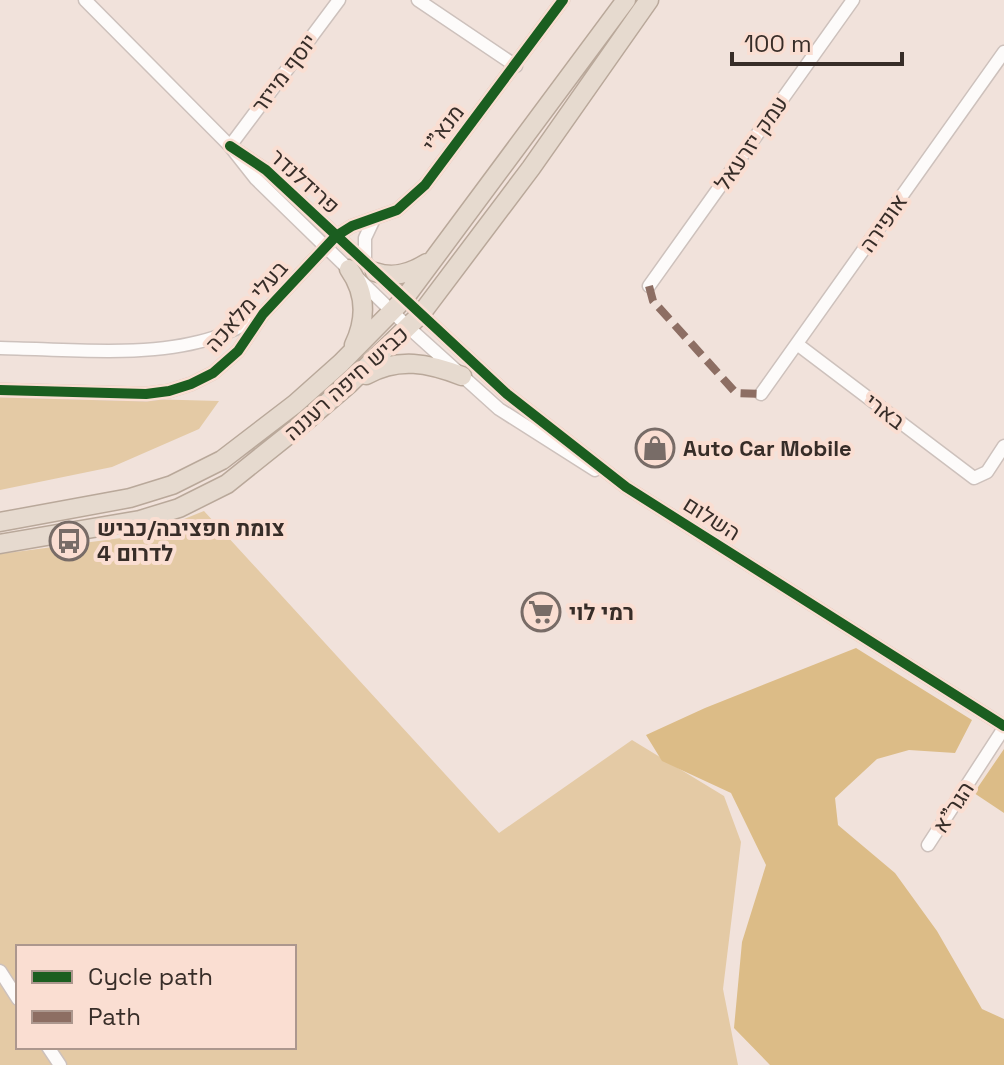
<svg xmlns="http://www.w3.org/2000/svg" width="1004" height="1065" viewBox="0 0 1004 1065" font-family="'Space Grotesk',Heebo,sans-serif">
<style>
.green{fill:#e4caa5;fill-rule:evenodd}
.forest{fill:#dcbc87}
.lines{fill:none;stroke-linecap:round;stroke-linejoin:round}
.minor-casing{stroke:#cdc1bc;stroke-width:15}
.highway-casing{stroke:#b9a89a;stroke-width:21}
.minor{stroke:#fdfbfa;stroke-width:12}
.highway{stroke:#e6dacf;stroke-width:18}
.quiet{stroke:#8d6e63;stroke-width:8;stroke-dasharray:16 8;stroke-linecap:butt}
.cycleway-casing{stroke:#faded2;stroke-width:15}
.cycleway{stroke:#1b5e20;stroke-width:10}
.labels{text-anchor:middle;stroke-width:8;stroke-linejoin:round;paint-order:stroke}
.street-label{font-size:22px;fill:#372d28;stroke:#faded2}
.poi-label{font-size:22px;font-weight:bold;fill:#372d28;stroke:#faded2;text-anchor:start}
</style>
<rect width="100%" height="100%" fill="#f1e2db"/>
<!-- green -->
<path class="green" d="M0,395L219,401L199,429L112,467L0,490Z
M204,511L499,833L632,740L724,796L741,842L723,989L738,1065H0V554L144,535ZM18,947H294V1047H18Z"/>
<!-- forest -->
<path class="forest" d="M856,648L972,720L955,753L909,750L877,759L835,798L838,825L895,873L937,931L982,1009L1004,1019V1065H770L734,1028L742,942L766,865L731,793L662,761L646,735L705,708Z
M1004,749V813L974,793Z"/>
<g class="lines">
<!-- minor casing -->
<g class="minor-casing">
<path id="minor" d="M85,0L230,146L256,179L408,327L499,409L595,470
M418,0L516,66
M230,146L266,170L507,394L626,487L1004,726
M230,146L339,0
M365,263V238L374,219
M649,286L853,0
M797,344L974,478L987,472L1004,446
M0,348C61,349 139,357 198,342C221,337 240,327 260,316
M0,390L146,394L169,391L191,384L213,373L238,351L263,314L336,236L352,226L397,210L425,185L563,0
M761,394L1004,52
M928,845L1004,728
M0,971L18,999
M48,1047L60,1065"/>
</g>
<!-- highway casing -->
<g class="highway-casing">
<path id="highway" d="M349,269C366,293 367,318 354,345
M375,272C394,279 411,273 427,263
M366,375C399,357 428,363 462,376
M0,522L130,498L172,485L222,460L295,404L341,363L404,299L626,0
M0,544L140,520L179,508L227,484L307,420L349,384L421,314L531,168L649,0"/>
</g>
<!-- minor -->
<use href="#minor" class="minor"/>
<!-- highway -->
<use href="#highway" class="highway"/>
<!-- quiet -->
<path class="quiet" d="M649,286L653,301L736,393L761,394"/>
<!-- cycleway casing -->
<g class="cycleway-casing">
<path id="cycleway" d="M230,146L266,170L507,394L626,487L1004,726
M0,390L146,394L169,391L191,384L213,373L238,351L263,314L336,236L352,226L397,210L425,185L563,0"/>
</g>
<!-- cycleway -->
<use href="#cycleway" class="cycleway"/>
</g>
<!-- icons -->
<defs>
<g id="shop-ring" transform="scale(2)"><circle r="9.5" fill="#faded2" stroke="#786c67" stroke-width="1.5"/><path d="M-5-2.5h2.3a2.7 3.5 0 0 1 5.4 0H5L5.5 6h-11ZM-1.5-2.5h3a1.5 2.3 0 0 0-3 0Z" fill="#786c67"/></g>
<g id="bus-ring" transform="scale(2)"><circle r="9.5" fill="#faded2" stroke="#786c67" stroke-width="1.5"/><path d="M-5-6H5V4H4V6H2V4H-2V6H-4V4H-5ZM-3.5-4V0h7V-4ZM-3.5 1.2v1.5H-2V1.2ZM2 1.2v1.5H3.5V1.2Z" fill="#786c67"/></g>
<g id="supermarket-ring" transform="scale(2)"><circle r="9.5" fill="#faded2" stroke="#786c67" stroke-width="1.5"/><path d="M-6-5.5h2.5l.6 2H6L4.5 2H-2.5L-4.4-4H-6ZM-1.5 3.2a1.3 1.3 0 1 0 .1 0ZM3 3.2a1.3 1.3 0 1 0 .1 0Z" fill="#786c67"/></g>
</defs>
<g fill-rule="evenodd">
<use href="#shop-ring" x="655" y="448"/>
<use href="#bus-ring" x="69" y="541"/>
<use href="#supermarket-ring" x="541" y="612"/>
</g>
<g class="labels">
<!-- street labels -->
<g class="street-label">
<text transform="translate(284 73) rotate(-53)" y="8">יוסף מייזר</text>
<text transform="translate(443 128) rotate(-53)" y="8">מנא"י</text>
<text transform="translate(751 143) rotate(-55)" y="8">עמק יזרעאל</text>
<text transform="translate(305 181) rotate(42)" y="8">פרידלנדר</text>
<text transform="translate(883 223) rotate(-55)" y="8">אופירה</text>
<text transform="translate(246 306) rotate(-49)" y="8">בעלי מלאכה</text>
<text transform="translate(346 383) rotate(-42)" y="8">כביש חיפה רעננה</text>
<text transform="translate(885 411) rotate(37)" y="8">בארי</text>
<text transform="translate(712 518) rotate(32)" y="8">השלום</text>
<text transform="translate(953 807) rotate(-57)" y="8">הגר"א</text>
</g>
<!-- poi labels -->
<g class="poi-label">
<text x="683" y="456">Auto Car Mobile</text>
<text x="97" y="536">צומת חפציבה/כביש<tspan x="97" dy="25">4 לדרום</tspan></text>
<text x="569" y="620">רמי לוי</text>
</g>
</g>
<!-- legend -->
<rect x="16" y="945" width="280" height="104" fill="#faded2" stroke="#ac978e" stroke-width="2"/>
<rect x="32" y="971" width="40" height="12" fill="#1b5e20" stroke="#ac978e" stroke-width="2"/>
<text x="88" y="985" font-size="24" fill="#372d28">Cycle path</text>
<rect x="32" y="1011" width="40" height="12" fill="#8d6e63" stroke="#ac978e" stroke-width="2"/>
<text x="88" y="1025" font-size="24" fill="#372d28">Path</text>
<!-- scale -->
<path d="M732 52v12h170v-12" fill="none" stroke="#372d28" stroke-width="4"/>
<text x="744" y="52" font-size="24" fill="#372d28" stroke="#faded2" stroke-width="6" paint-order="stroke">100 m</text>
</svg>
